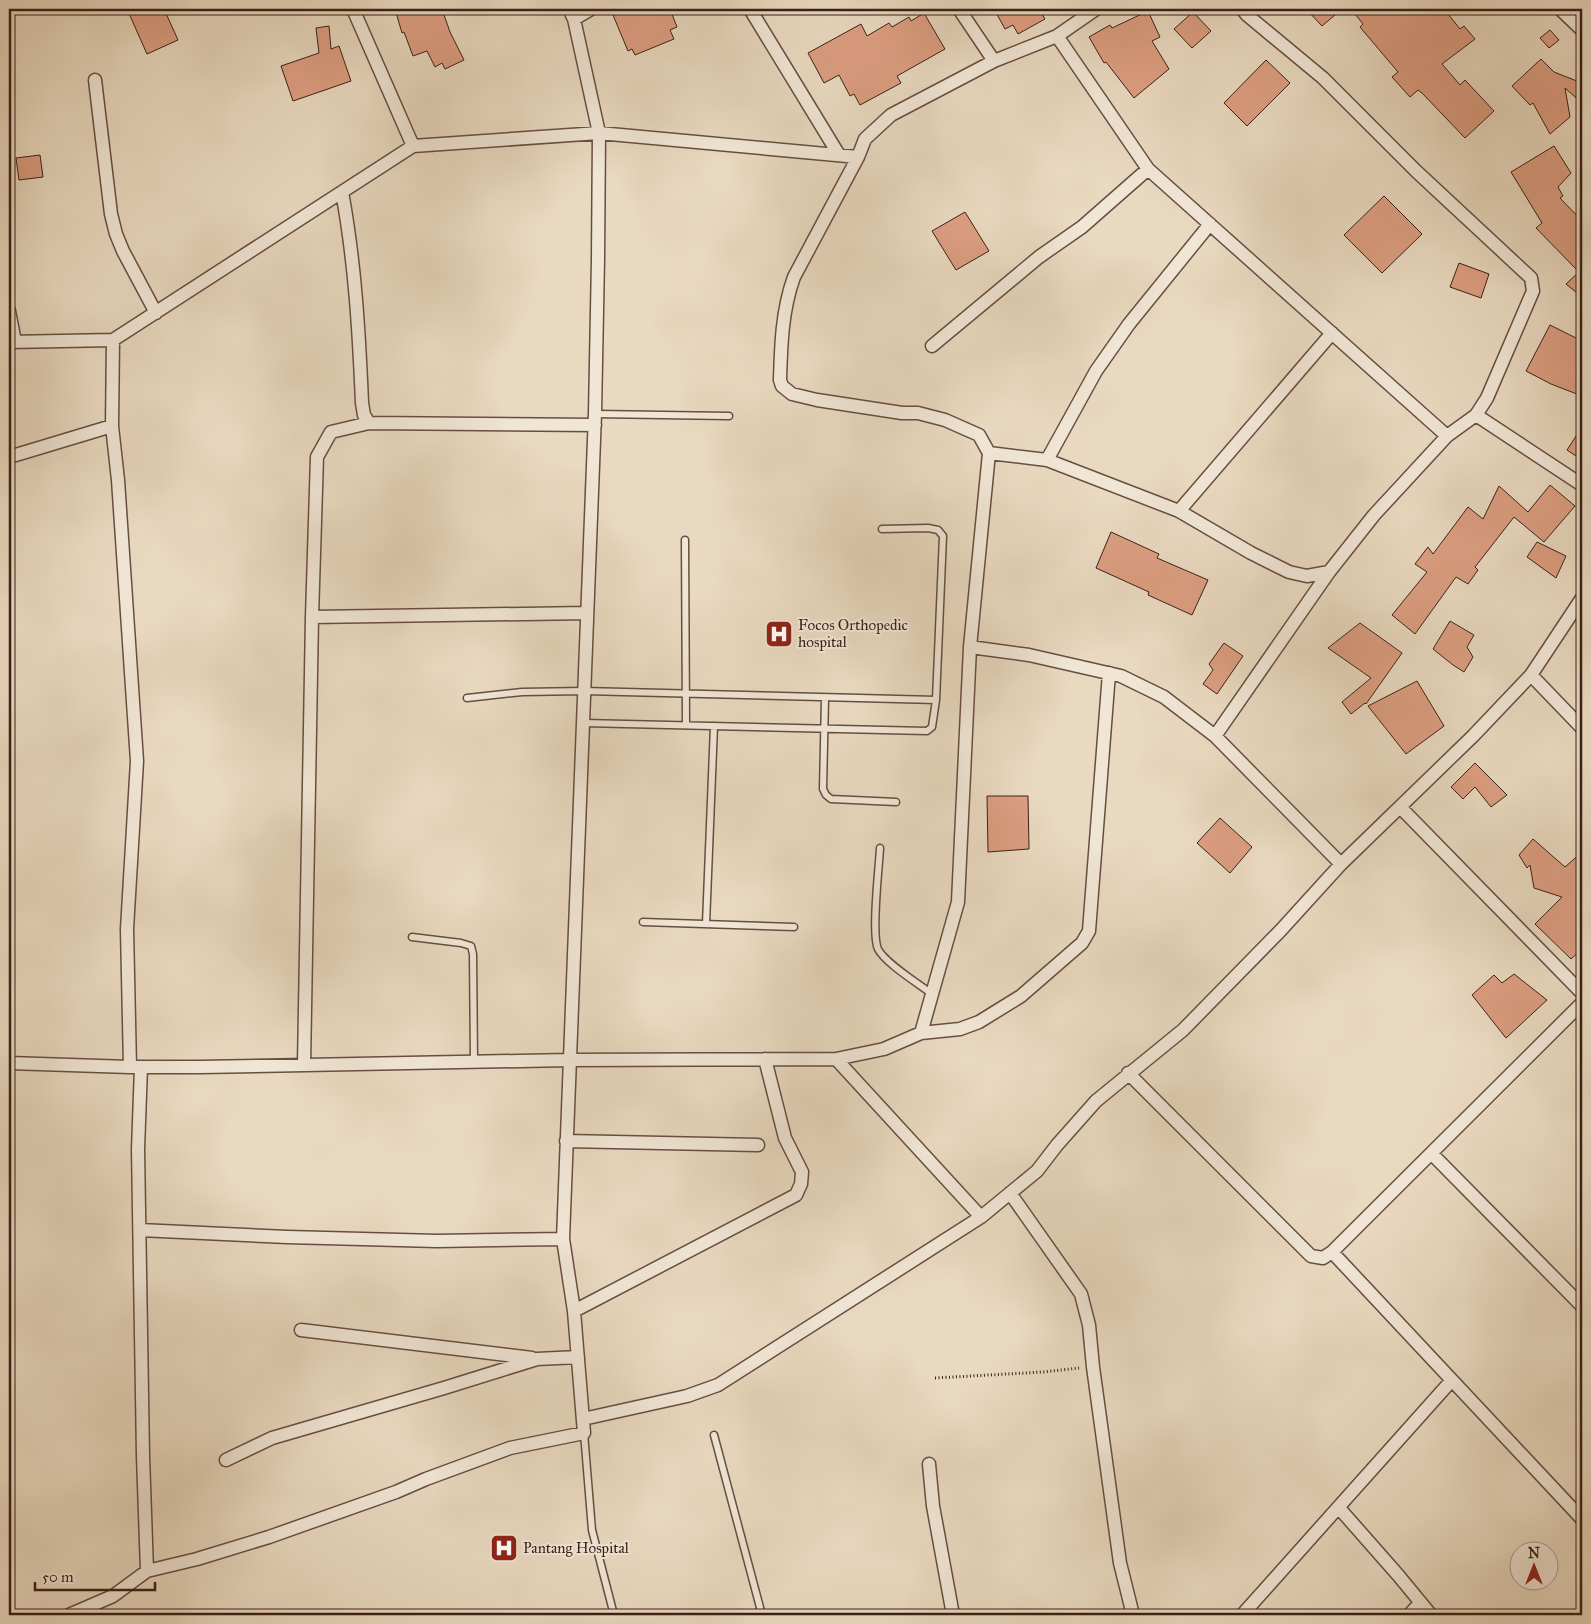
<svg xmlns="http://www.w3.org/2000/svg" width="1591" height="1624" viewBox="0 0 1591 1624" font-family="'IM FELL Great Primer',serif">
<style>
.building{fill:#dc9e81;stroke:#3b2017}
.lines{fill:none;stroke-linecap:round;stroke-linejoin:round}
.service-casing{stroke:#664e41;stroke-width:9}
.minor-casing{stroke:#664e41;stroke-width:15}
.path{stroke:#3b2017;stroke-width:3;stroke-dasharray:1 2.5;stroke-linecap:butt}
.service{stroke:#f1e6d6;stroke-width:6}
.minor{stroke:#f1e6d6;stroke-width:12}
.labels{text-anchor:middle;stroke-width:4;stroke-linejoin:round;paint-order:stroke}
.poi-label{font-size:15px;fill:#3b2017;stroke:#f1e6d6;text-anchor:start}
</style>
<rect width="100%" height="100%" fill="#e9d9c0"/>
<filter id="stains"><feTurbulence type="fractalNoise" baseFrequency=".004" numOctaves="4"/><feColorMatrix values="0 0 0 0 .2 0 0 0 0 .09 0 0 0 0 .02 0 0 0 .5 -.17"/></filter>
<radialGradient id="worn" r=".72"><stop offset=".6" stop-color="#630" stop-opacity="0"/><stop offset="1" stop-color="#630" stop-opacity=".3"/></radialGradient>
<!-- building -->
<path class="building" d="M127,9H164L178,40L147,54Z
M395,9H442L450,32L464,60L445,69L442,63L435,67L427,51L413,56L404,32L402,33Z
M628,9H629L631,13L642,9H670L677,27L670,30L674,39L635,55L632,49L628,51L613,15Z
M994,9H1039L1045,19L1018,34L1013,25L1005,29Z
M1306,9H1342L1322,26Z
M1351,9H1444L1460,29L1464,26L1475,39L1442,64L1460,85L1465,80L1494,111L1465,138L1422,93L1418,90L1410,97L1392,77L1398,72L1360,27L1363,24Z
M1148,11L1160,37L1152,41L1169,69L1134,98L1106,62L1104,63L1089,37L1110,25L1112,28Z
M1193,12L1211,31L1192,48L1174,29Z
M924,13L945,49L897,76L901,83L860,105L854,94L850,96L839,75L824,83L808,53L861,24L867,36L889,23L892,27L909,17L911,21Z
M329,26L331,49L339,46L351,81L293,101L281,66L319,53L316,28Z
M1550,30L1559,40L1549,48L1540,38Z
M1541,59L1554,72L1582,83V103L1565,88L1570,117L1550,134L1533,103L1530,105L1512,86Z
M1266,60L1290,83L1247,126L1224,103Z
M1554,146L1571,173L1558,187L1563,196L1560,198L1582,221V297L1566,284L1579,272L1536,228L1542,223L1511,172Z
M40,155L43,177L19,180L16,158Z
M1384,196L1422,234L1382,273L1344,235Z
M965,212L989,251L956,270L932,231Z
M1459,263L1489,274L1481,298L1450,287Z
M1550,325L1582,341V396L1551,384L1526,371Z
M1582,427V460L1567,450Z
M1550,485L1575,506L1544,542L1514,517L1475,567L1478,570L1468,584L1456,577L1415,634L1392,615L1427,572L1415,564L1428,547L1433,554L1468,507L1483,519L1499,486L1528,512Z
M1111,532L1159,554L1157,558L1208,580L1192,615L1148,595L1149,592L1096,568Z
M1537,542L1566,556L1556,578L1527,557Z
M1450,621L1474,635L1467,647L1473,657L1464,672L1453,665L1433,649Z
M1360,623L1402,653L1366,704L1365,703L1351,714L1342,702L1371,678L1328,648Z
M1224,643L1243,656L1217,694L1203,684L1213,670L1209,664Z
M1417,681L1444,726L1406,754L1368,706Z
M1475,763L1507,795L1491,807L1475,787L1463,799L1451,787Z
M987,796H1028L1029,849L988,852Z
M1220,818L1252,847L1230,873L1197,843Z
M1533,839L1565,867L1582,852V949L1571,959L1535,924L1562,897L1534,888L1530,865L1527,868L1519,855Z
M1514,974L1547,1000L1506,1038L1472,995L1494,975L1502,983Z"/>
<g class="lines">
<!-- service casing -->
<g class="service-casing">
<path id="service" d="M595,414L729,416
M882,529L928,528L938,530L943,536L936,700
M685,540L686,725
M467,698L522,692L584,691L936,700L932,727L927,731L583,723
M825,698L823,789L826,795L831,799L896,802
M880,848C879,868 871,934 878,949C885,963 919,984 932,994
M643,922L794,927
M706,924L714,726
M412,937L461,943L471,946L473,954L474,1062
M584,1433L592,1530L614,1615
M714,1435L762,1615"/>
</g>
<!-- minor casing -->
<g class="minor-casing">
<path id="minor" d="M353,9L413,146
M750,9L839,155
M959,9L994,61L1057,36L1096,9
M1560,9L1582,30
M574,19L591,9
M1057,36L1148,169L1447,436
M95,80L111,214L116,234L123,251L156,313
M342,192C355,262 359,332 362,403L364,415L369,423
M9,311L15,342
M113,340L112,426L118,480L137,761L127,929L130,1067
M9,342L113,340L413,146L599,133L858,157
M932,346L1039,257L1082,227L1148,169
M1476,415L1582,485
M989,453L1047,460L1179,511L1251,553L1289,572L1307,576L1329,572
M9,457L112,426
M1047,460L1096,371L1129,324L1210,224
M1179,511L1332,333
M312,617L587,613
M970,647L1029,655L1121,676L1164,697L1215,736L1341,864
M1531,675L1582,728
M1215,736L1329,572L1374,515L1447,436L1476,415L1487,398L1533,291L1531,278L1516,264L1416,171L1323,78L1247,15L1242,9
M1401,808L1582,993
M921,1033L960,1029L979,1022L1021,996L1082,943L1089,931L1109,673
M836,1059L981,1217
M9,1063L130,1067H201L569,1060L836,1059L884,1049L921,1033L958,902L970,647L989,453L979,435L945,420L918,413H902L817,400L792,394L782,386L780,380C781,345 782,310 794,277L858,157L865,139L891,115L994,61
M304,1065L312,617L317,457L331,432L369,423L595,425
M141,1067L138,1149L143,1456L147,1571
M1128,1073L1311,1256L1323,1258L1332,1252L1582,1003
M566,1141L758,1145
M1432,1154L1582,1306
M1010,1193L1081,1294L1089,1325L1093,1367L1120,1563L1133,1615
M140,1230L287,1237L437,1241L563,1239
M1332,1252L1582,1519
M574,1311L796,1195L801,1184L802,1172L785,1138L765,1059
M301,1330L532,1358
M583,1419L687,1396L718,1385L981,1217L1037,1171L1057,1145L1096,1101L1183,1030L1281,930L1341,864L1473,736L1531,675L1582,598
M226,1460L272,1438L444,1388L537,1359L578,1357
M929,1464L933,1506L953,1615
M1339,1508L1398,1575L1431,1615
M69,1615L113,1596L147,1571L197,1559L269,1537L396,1492L426,1479L510,1448L584,1433L574,1311L563,1239L595,414L598,259L599,133L574,19L569,9
M1242,1615L1452,1380
M1409,1615L1420,1603"/>
</g>
<!-- path -->
<path class="path" d="M935,1378L1043,1372L1079,1368"/>
<!-- service -->
<use href="#service" class="service"/>
<!-- minor -->
<use href="#minor" class="minor"/>
</g>
<!-- icons -->
<defs>
<g id="hospital-square" transform="scale(1.4375)"><rect x="-9" y="-9" width="18" height="18" rx="4" fill="#8f2418" stroke="#f1e6d6"/><path d="M-5-5h3v3.5h4V-5h3V5h-3V1.5h-4V5h-3Z" fill="#fff"/></g>
</defs>
<g fill-rule="evenodd">
<use href="#hospital-square" x="779" y="634"/>
<use href="#hospital-square" x="504" y="1548"/>
</g>
<g class="labels">
<!-- poi labels -->
<g class="poi-label">
<text x="798" y="630">Focos Orthopedic<tspan x="798" dy="17">hospital</tspan></text>
<text x="523" y="1553">Pantang Hospital</text>
</g>
</g>
<!-- margin -->
<rect width="1591" height="1624" fill="none" stroke="#e9d9c0" stroke-width="30"/>
<rect x="10" y="10" width="1571" height="1604" fill="none" stroke="#3b2017" stroke-width="2.5"/>
<rect x="15" y="15" width="1561" height="1594" fill="none" stroke="#3b2017"/>
<!-- north arrow -->
<g transform="translate(1534 1566)"><circle r="24" fill="#f1e6d6" stroke="#a8978a"/>
<path d="M0-4L9 19L0 12L-9 19Z" fill="#8f2418"/>
<text y="-8" font-size="14" font-weight="bold" text-anchor="middle" fill="#3b2017">N</text>
</g>
<!-- scale -->
<path d="M35 1582v8h120v-8" fill="none" stroke="#3b2017" stroke-width="2.5"/>
<text x="42" y="1582" font-size="15" fill="#3b2017" stroke="#f1e6d6" stroke-width="4" paint-order="stroke">50 m</text>
<rect width="100%" height="100%" filter="url(#stains)"/>
<rect width="100%" height="100%" fill="url(#worn)"/>
</svg>
